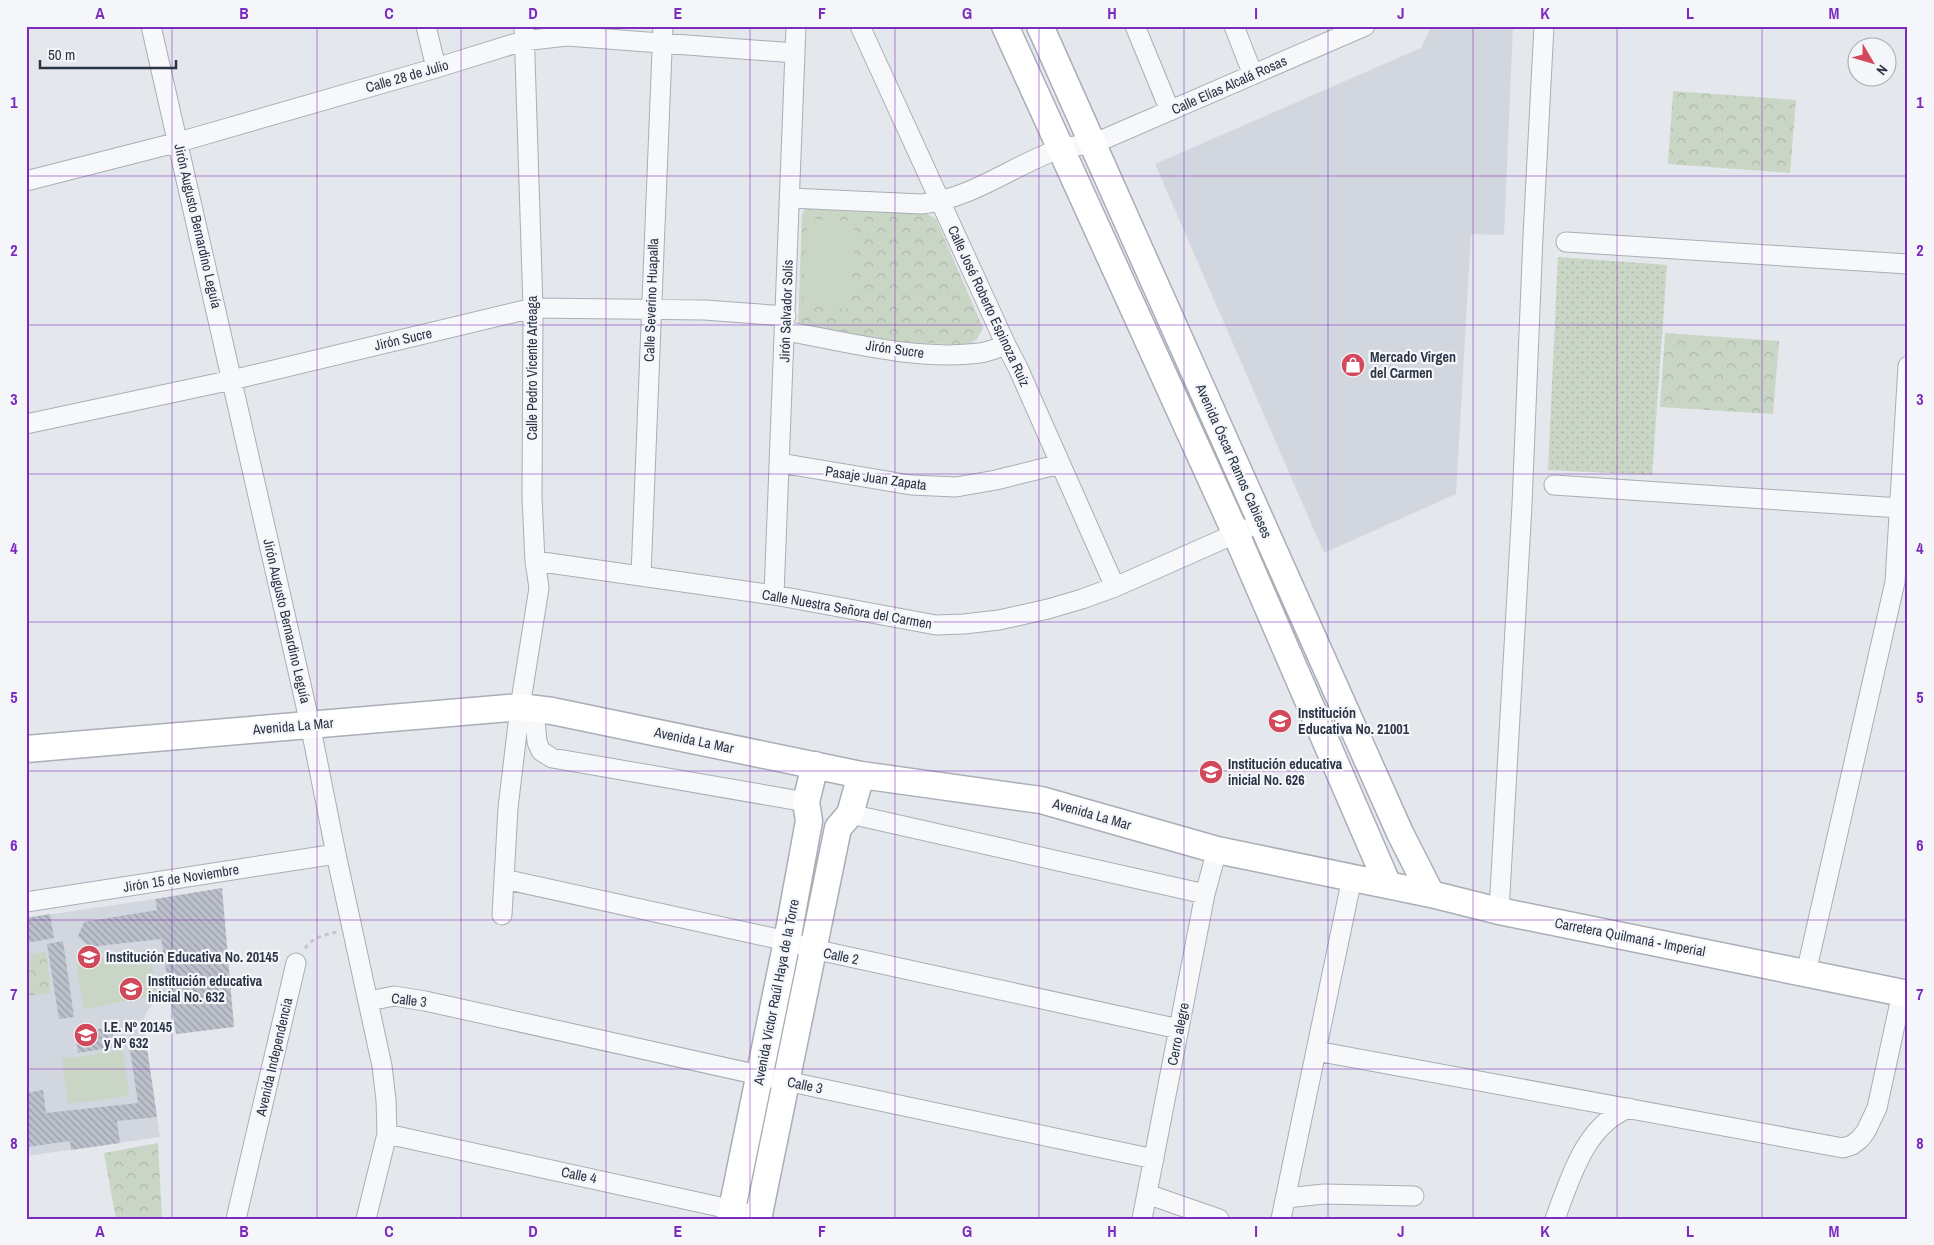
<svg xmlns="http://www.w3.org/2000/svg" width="1934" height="1245" viewBox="0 0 1934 1245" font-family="'Archivo Narrow',sans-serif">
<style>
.built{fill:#d2d6de}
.grass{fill:url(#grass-dots)}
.forest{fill:url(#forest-crowns)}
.pitch{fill:#c9d6c5}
.building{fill:url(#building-back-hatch)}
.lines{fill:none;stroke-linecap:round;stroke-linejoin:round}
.street-casing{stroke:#a9aeb7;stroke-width:21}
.secondary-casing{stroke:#a9aeb7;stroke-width:29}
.path{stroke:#c2c5cb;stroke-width:3;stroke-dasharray:4 4;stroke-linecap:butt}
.street{stroke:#f7f8fa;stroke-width:19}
.secondary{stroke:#fff;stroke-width:26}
.grid{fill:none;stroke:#7b2cbf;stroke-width:1;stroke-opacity:0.55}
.labels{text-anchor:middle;stroke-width:4.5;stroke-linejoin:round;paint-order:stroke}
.street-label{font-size:14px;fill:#2b3445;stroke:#f4f6f9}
.poi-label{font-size:14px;font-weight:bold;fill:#2b3445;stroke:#f4f6f9;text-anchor:start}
.neatline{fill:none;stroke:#7b2cbf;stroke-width:2}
.grid-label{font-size:16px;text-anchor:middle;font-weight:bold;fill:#7b2cbf}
</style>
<defs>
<pattern id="grass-dots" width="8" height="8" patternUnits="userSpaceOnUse" patternTransform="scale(1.25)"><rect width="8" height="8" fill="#c9d6c5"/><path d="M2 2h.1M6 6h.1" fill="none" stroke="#adb8ab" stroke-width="1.8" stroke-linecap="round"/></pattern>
<pattern id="forest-crowns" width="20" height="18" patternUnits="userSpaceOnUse" patternTransform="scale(1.25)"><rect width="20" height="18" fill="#c9d6c5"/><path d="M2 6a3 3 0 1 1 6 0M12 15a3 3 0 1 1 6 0" fill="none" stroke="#adb8ab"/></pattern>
<pattern id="building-back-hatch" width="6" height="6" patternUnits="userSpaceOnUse" patternTransform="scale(1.25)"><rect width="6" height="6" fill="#bbc0ca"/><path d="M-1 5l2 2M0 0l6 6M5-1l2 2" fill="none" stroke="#989da6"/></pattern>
</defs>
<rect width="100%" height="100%" fill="#e4e7ec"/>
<!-- built -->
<path class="built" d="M1431,26H1513L1504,235L1471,234L1456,494L1324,553L1155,164L1421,48Z
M155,899L170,996L159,1000L152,1005L146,1013L143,1023L160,1137L26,1156V918Z"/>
<!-- grass -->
<path class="grass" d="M1558,257L1667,265L1652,475L1548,470Z"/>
<!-- forest -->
<path class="forest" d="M1673,91L1796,100L1790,173L1668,164Z
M805,208L924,212L936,219L983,328L977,339L968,345L900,342L798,325L802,215Z
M1665,333L1779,341L1773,414L1660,407Z
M46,952L51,993L29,996L26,954Z
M158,1143L162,1219H116L104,1153Z"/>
<!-- pitch -->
<path class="pitch" d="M807,219L855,221L851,309L803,306Z
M150,949L157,995L84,1009L76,963Z
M123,1050L129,1096L68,1104L62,1059Z"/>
<!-- building -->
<path class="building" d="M222,888L234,1027L176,1034L161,939L89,947L78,936L84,922L157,910L155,899Z
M50,914L54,938L26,943V918Z
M63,941L74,1017L59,1019L47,944Z
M112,1027L115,1047L78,1053L75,1032Z
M147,1048L157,1117L117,1121L120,1143L71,1150L70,1141L28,1147L26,1134V1093L43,1090L46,1113L138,1103L130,1050Z"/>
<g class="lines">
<!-- street casing -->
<g class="street-casing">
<path id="street" d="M151,26L310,724L336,854L382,1066L386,1100L387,1134L366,1219
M426,26L436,68
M860,26L1006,345L1018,368L1115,587
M1135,26L1170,111
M1234,26L1253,75
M26,181L179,142L436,68L523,41L567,36L795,53
M790,198L922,204C973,198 1012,166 1059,149C1069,145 1082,146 1093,144L1365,26
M1566,242L1908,264
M785,331C848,342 915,361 980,353C988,352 997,348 1006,345
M26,424L232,380L533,308L705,310L786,316
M780,463L911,485L956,487L996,480L1060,464
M1554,485L1900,508
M535,561L774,595L936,625L964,624L999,620L1048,609L1082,599L1115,587L1246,529
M641,575L663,26
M774,595L796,26
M534,709L537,742L541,751L552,758L806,802
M850,814L1205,894
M504,879L787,941L813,949L1179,1029
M26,902L336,854
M1499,911L1522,505L1533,236L1544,26
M502,915L508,808L520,707L539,588L535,561L532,498L533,308L524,26
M1806,973L1895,582L1908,366
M369,1001L394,996L425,1001L786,1081L1154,1159
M1316,1051L1843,1148L1852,1145L1860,1139L1866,1131L1877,1108L1902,993
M387,1134L743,1212
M1147,1194L1219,1219
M1286,1198L1324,1194L1414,1196
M236,1219L296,963
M1142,1219L1205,894L1217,850
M1281,1219L1352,878
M1555,1219C1570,1179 1585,1125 1629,1108"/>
</g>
<!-- secondary casing -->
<g class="secondary-casing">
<path id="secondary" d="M1005,26L1236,534L1388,885
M1040,26L1400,833L1431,894
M26,749L520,707L552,711L861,775L1041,800L1217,850L1431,894L1499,911L1908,994
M730,1219L787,941L809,821L806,802L815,765
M758,1219L838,828L850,814L861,775"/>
</g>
<!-- path -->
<path class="path" d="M305,948C314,937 324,935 337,932"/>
<!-- street -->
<use href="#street" class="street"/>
<!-- secondary -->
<use href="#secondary" class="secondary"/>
</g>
<!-- grid -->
<path class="grid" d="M172,26V1219M317,26V1219M461,26V1219M606,26V1219M750,26V1219M895,26V1219M1039,26V1219M1184,26V1219M1328,26V1219M1473,26V1219M1617,26V1219M1762,26V1219M26,176H1908M26,325H1908M26,474H1908M26,622H1908M26,771H1908M26,920H1908M26,1069H1908"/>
<!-- icons -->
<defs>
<g id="shop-disc" transform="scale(1.25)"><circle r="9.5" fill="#d1495b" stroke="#f4f6f9"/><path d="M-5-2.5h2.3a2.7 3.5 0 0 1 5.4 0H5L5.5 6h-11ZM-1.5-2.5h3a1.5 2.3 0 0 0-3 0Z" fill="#fff"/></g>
<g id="school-disc" transform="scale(1.25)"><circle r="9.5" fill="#d1495b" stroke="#f4f6f9"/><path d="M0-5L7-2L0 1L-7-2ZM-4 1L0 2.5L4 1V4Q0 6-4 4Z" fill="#fff"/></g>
</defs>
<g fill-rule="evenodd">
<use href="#shop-disc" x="1353" y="365"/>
<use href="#school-disc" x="1280" y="721"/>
<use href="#school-disc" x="1211" y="772"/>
<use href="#school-disc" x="89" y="957"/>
<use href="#school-disc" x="131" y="989"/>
<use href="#school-disc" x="86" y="1035"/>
</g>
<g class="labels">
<!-- street labels -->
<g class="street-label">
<text transform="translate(407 76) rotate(-16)" y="5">Calle 28 de Julio</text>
<text transform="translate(1229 85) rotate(-24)" y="5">Calle Elías Alcalá Rosas</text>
<text transform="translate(198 226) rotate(77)" y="5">Jirón Augusto Bernardino Leguía</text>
<text transform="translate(651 300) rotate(-88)" y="5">Calle Severino Huapalla</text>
<text transform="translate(989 306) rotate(65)" y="5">Calle José Roberto Espinoza Ruíz</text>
<text transform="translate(786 311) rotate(-88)" y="5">Jirón Salvador Solís</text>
<text transform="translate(403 339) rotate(-13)" y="5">Jirón Sucre</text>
<text transform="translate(895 349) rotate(8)" y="5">Jirón Sucre</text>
<text transform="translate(532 368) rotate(-90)" y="5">Calle Pedro Vicente Arteaga</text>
<text transform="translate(1234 461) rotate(66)" y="5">Avenida Óscar Ramos Cabieses</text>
<text transform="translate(876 478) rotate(8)" y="5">Pasaje Juan Zapata</text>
<text transform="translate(847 609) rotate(10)" y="5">Calle Nuestra Señora del Carmen</text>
<text transform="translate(287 621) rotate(77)" y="5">Jirón Augusto Bernardino Leguía</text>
<text transform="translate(293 726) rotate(-5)" y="5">Avenida La Mar</text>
<text transform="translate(694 740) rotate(12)" y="5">Avenida La Mar</text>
<text transform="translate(1092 814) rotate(16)" y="5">Avenida La Mar</text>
<text transform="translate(181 878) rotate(-9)" y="5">Jirón 15 de Noviembre</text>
<text transform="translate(1630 937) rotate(11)" y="5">Carretera Quilmaná - Imperial</text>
<text transform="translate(841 956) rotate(12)" y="5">Calle 2</text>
<text transform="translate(776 992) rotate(-79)" y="5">Avenida Víctor Raúl Haya de la Torre</text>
<text transform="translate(409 1000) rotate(7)" y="5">Calle 3</text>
<text transform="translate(1178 1034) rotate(-79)" y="5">Cerro alegre</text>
<text transform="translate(274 1057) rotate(-77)" y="5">Avenida Independencia</text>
<text transform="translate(805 1085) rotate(12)" y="5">Calle 3</text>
<text transform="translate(579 1175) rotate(12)" y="5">Calle 4</text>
</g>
<!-- poi labels -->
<g class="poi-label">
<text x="1370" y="362">Mercado Virgen<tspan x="1370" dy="16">del Carmen</tspan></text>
<text x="1298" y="718">Institución<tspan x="1298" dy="16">Educativa No. 21001</tspan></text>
<text x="1228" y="769">Institución educativa<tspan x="1228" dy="16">inicial No. 626</tspan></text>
<text x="106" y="962">Institución Educativa No. 20145</text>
<text x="148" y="986">Institución educativa<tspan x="148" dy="16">inicial No. 632</tspan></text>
<text x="104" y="1032">I.E. Nº 20145<tspan x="104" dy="16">y Nº 632</tspan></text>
</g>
</g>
<!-- border -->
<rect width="1934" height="1245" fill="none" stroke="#f4f6f9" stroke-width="55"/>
<!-- north arrow -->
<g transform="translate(1872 62) rotate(128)"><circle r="24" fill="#f4f6f9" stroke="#a4a8b1"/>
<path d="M0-4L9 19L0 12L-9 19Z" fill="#d1495b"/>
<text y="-8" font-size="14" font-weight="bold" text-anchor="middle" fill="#2b3445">N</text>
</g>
<!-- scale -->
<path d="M40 60v8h136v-8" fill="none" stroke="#2b3445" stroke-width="2.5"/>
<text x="48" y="60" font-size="15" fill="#2b3445" stroke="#f4f6f9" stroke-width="4" paint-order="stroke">50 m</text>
<rect x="28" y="28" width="1878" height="1190" class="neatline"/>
<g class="grid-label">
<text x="100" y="19">A</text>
<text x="244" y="19">B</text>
<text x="389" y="19">C</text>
<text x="533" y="19">D</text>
<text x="678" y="19">E</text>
<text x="822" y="19">F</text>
<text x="967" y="19">G</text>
<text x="1112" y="19">H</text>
<text x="1256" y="19">I</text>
<text x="1401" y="19">J</text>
<text x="1545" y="19">K</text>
<text x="1690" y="19">L</text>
<text x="1834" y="19">M</text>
<text x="14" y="108">1</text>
<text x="1920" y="108">1</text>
<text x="14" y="256">2</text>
<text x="1920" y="256">2</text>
<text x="14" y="405">3</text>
<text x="1920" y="405">3</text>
<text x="14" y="554">4</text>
<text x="1920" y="554">4</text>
<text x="14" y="703">5</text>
<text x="1920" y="703">5</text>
<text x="14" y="851">6</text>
<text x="1920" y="851">6</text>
<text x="14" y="1000">7</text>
<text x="1920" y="1000">7</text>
<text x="14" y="1149">8</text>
<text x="1920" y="1149">8</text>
<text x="100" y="1237">A</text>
<text x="244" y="1237">B</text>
<text x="389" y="1237">C</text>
<text x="533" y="1237">D</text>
<text x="678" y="1237">E</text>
<text x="822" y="1237">F</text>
<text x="967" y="1237">G</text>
<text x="1112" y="1237">H</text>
<text x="1256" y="1237">I</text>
<text x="1401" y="1237">J</text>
<text x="1545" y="1237">K</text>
<text x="1690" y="1237">L</text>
<text x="1834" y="1237">M</text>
</g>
</svg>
